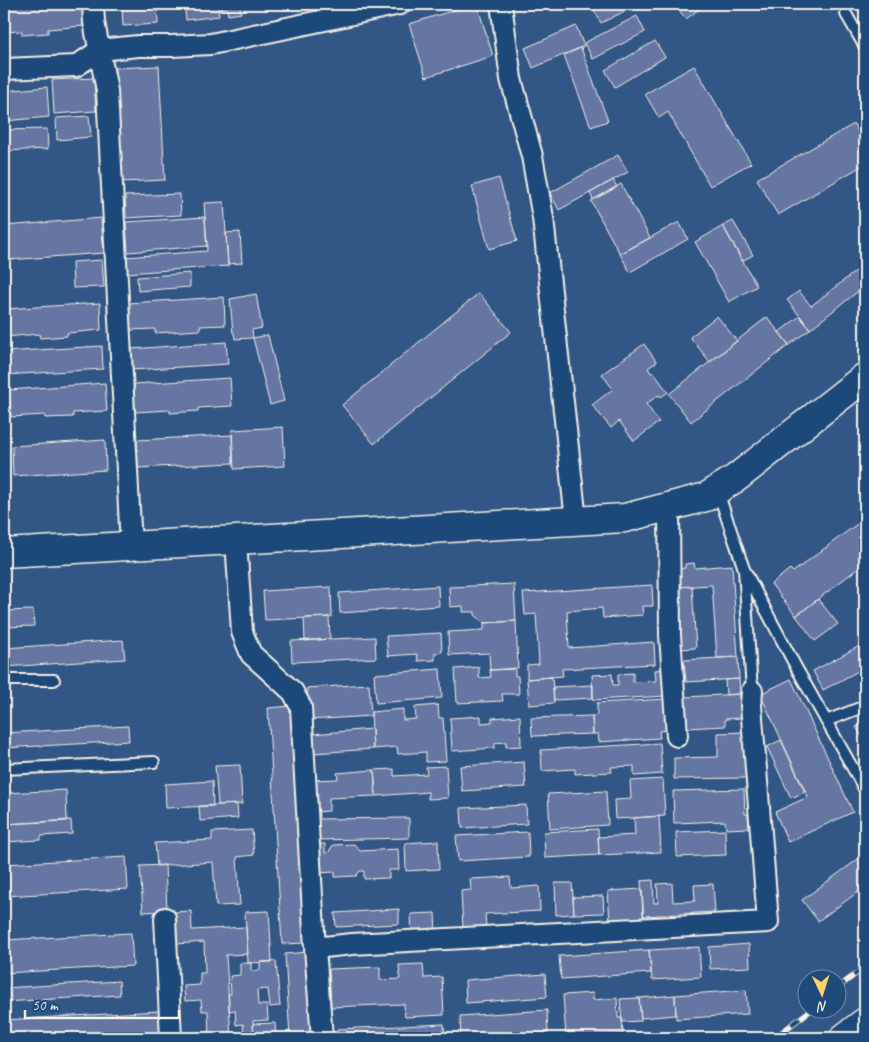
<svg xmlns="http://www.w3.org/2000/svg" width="869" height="1042" viewBox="0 0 869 1042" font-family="Caveat,sans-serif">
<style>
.building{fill:#6576a3;stroke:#f4f1e8}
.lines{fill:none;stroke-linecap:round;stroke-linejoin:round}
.lane-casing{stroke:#f4f1e8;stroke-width:14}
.street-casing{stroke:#f4f1e8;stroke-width:24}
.secondary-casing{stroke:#f4f1e8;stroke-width:31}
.lane{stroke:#1f4a7a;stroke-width:10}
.street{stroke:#1f4a7a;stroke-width:20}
.secondary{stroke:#1f4a7a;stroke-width:28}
.rail-casing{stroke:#f4f1e8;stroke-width:5.5}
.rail{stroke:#1f4a7a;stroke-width:4;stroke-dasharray:11;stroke-linecap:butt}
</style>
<rect width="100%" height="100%" fill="#325685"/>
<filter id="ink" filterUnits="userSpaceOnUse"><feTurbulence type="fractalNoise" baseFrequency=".02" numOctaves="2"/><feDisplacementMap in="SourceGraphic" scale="10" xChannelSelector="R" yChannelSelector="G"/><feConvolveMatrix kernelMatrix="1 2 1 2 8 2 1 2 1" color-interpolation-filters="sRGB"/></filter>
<g filter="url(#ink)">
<!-- building -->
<path class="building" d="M4,4H82L84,26L48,29V33L22,35V31L4,32Z
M122,4H157L158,24L123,26Z
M184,4H252V5L240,6L241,13L228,15L227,8L218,9L219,16L186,20Z
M474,4H477L493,56L426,77L409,24Z
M591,4H624L627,10L601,23Z
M674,4H706L686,19Z
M637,16L645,32L593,59L584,43Z
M576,26L584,46L533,68L525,48Z
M655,41L665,57L615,87L605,70Z
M581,48L608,121L591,127L564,55Z
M159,66L165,180L121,182L115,68Z
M694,66L751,163L710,186L668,112L659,118L645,94Z
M94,78L96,111L54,114L52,80Z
M47,87L49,117L4,121V91Z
M89,116L91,137L57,140L56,118Z
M854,124L865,144V164L778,215L757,179Z
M47,129L48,149L4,151V130Z
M618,155L628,172L559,210L550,193Z
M499,178L517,241L489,249L472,186Z
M613,180L617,187L593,200L590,193Z
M621,184L650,238L620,254L591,201Z
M180,194L181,215L126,218L125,196Z
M224,202L228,266L126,273L125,257L207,251L204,203Z
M205,217L207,246L128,252L126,222Z
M101,218L104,253L8,260L5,226Z
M733,221L753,255L742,261L723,226Z
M679,222L688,239L630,272L620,254Z
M723,226L757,286L729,302L695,242Z
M240,232L242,263L228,264L226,233Z
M102,260L104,287L73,288L72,262Z
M865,264V286L810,329L787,300L799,291L811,306Z
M190,273V287L138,291L137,277Z
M479,293L511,332L374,444L342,405Z
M256,294L262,328L252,330L253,338L235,339L234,333H233L230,299Z
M224,297L225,325L200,326V330L155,333V329L129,330L128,303Z
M100,303L101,330L67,333V336L40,338L39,334L5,337L4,309Z
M717,316L737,341L710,362L690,337Z
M800,316L810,329L789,345L779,332Z
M767,317L789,345L691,422L669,394Z
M268,335L284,401L270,405L253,338Z
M226,342L228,364L132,370L131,349Z
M644,344L657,362L648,368L651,373L653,372L668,392L661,397L659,395L646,404L659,422L634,441L619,421L611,428L592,405L613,389L602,374Z
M102,346L103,369L4,375V352Z
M230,378L232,406L198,408V411L170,413V410L135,412L134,384Z
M105,383L107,411L73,413V417L45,418V415L11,417L9,390Z
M283,427L285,466L234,469L232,430Z
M232,435L233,463L138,468L137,440Z
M105,440L106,470L13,476L12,446Z
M857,524L865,535V563L796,616L771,584L790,569L793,572Z
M694,563L695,568L732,565L738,657L717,658L712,585L677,587L676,569L685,568V564Z
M514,584L516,621L484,623L475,615V612H463V606L450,607L449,587Z
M652,585L653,606H642L643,615L603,618L602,608L567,611L569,648L654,642L655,664L562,669L563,676L527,679V665L539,664L536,614L525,615L523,593Z
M438,586L439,606L340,613L339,593Z
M692,586L696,648L681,649L677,587Z
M331,587L332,617L265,620L263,591Z
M818,599L838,624L815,641L796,616Z
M33,610L34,626L4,627V611Z
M329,617L330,639L305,641L304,618Z
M516,621L518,668L490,670L489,653L449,655L448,632L484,630V623Z
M441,633L442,652L435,653V660L418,661L417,654L388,656L386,636Z
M375,637L376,658L292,662L291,641Z
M123,640L125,659L4,667V648Z
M865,643V679L860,670L823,690L813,671Z
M738,657L739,679L686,682L684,660Z
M479,667V678L491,677L490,670L515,669V676H518L519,694H502L503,701L457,703L455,669Z
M440,669L442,698L376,703L374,674Z
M665,669L667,696L593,700L592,675L612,674L613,685H618V674L633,673V682L656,681L655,670Z
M552,677L554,703L529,705L527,679Z
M739,679L740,694L726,695L725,680Z
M791,679L853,812L788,842L775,812L808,797L760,694Z
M369,684L371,716L309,720L307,688Z
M593,685V698L554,700L553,687Z
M740,694L741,718L725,719V726L687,728L685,697Z
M667,699L669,730L659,731L660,738L599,742L598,734H593L592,716L597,715V703Z
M438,705L439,718H443L446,761L426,762V752L398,754L397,747L373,749L371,712L403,709V720L416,719L415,707Z
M292,706L306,943L282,944L268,708Z
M481,716V723L492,722V718L520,716L521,746L506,747V742L495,743V748L452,751L450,718Z
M592,716L593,734L532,736L531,718Z
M865,722V742L856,727Z
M128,726L129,741L4,748V733Z
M372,729L373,749L313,753L312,734Z
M745,732L746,778L674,779V758L718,757V733Z
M781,740L805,792L791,798L767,747Z
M660,743L662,774L634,776V766L611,767L612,772L575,774V769L542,771L541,750Z
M524,762L526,787L462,791L460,766Z
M240,765L242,804L218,805L215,766Z
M446,766L448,798L428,799V792L376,796L374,770L394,769V776L427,774L426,767Z
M374,770L376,796L329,798V811L315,812L313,780L338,779L337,773Z
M663,779L665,816L615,819L614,800L631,799L630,781Z
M212,781L213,806L166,808L165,784Z
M744,789L745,814H748L749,828L726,829L725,821L674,823L673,791Z
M66,790L67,821L4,824V793Z
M606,791L608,825L550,829L548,794Z
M237,804L238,818L200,821L199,806Z
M526,805L527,824L462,828L461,808Z
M659,816L661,852L599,855L598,837L635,835L634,818Z
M409,818V838L318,840L317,819Z
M71,820L72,834L41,836V840L4,842V824Z
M598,829L599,855L545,858L544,832Z
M252,830L254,855L237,857L240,905L216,906L213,862L157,866L155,843L212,840V832Z
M725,830L726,855L677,857L676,832Z
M528,832L529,857L458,861L456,836Z
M438,841L439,869L406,871L405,843Z
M316,844H325V853H328L333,845L354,844L360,851L398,849L399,870H389V878L364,879V871H360L356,876L335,877V872L317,873Z
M865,854V887L818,921L802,900Z
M126,857L128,889L4,896V864Z
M165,865L167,911L143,912L140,866Z
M510,877L511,888L539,886L540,911L485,914L486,927L463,929L461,891L471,890L470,879Z
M653,880L654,903H658L657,884L672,883L673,902L695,901L694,885L713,884L715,912L643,916L641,881Z
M555,883H572L574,914L556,915Z
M642,889L644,922L610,923L608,891Z
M603,896L604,913L574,914L573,897Z
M399,909V924L336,927L335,913Z
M191,911L192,930L246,927L248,954L226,955L231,1038H203V1035H209L208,1011H202L201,1000L185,1001L184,986L200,985V973H205L204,942L176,944L174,912Z
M269,911L272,962L248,963L245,912Z
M435,913L436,935L412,936L411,914Z
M131,933L133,966L4,973V940Z
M749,944L750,967L710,969L709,947Z
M699,947L701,977L652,980L649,950Z
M649,950L651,973L561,979L559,956Z
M308,952L313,1038H290L285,954Z
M276,961L280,1006L270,1007L268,989L257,990L258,1005H267L268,1020L253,1021L254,1038H244L243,1024L236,1025L235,1010L229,1011L228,994H231L230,976L240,975V963H251V971L260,970V962Z
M423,964L424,978L442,977L444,1015L405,1017L404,1004L331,1007L329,969L380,967V980L400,979L399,965Z
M545,974L547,997L466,1003L465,980Z
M119,981L120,995L4,1002V988Z
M746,990L748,1014L676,1019L675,995Z
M593,993V1000L617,998L618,1018H622L623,1034L566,1037L563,995Z
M675,995L676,1015L641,1018L639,998Z
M639,998L641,1021L622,1022L620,999Z
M547,1010L548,1033L461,1038L460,1016Z
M159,1011L160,1038H4V1020Z
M275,1023L276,1038H254L253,1024Z
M444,1024L445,1038H337V1029Z"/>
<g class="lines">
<!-- lane casing -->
<g class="lane-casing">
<path id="lane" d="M846,14L865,47
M718,492L744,569L752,691
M744,569L797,669L865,790
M4,683L9,680H54
M826,721L865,706
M4,769L154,762"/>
</g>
<!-- street casing -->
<g class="street-casing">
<path id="street" d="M93,4L94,22L107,91L131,546
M501,4L511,79L532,156L543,218L576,521
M4,69L76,66L100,50L138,46H172L211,44L400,4
M669,507L670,635L677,736
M236,540L242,632L251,654L293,692L301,707L315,948L322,1038
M165,918L171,1038
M315,948L352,944L768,922L751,705L752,691"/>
</g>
<!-- secondary casing -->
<g class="secondary-casing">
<path id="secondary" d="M4,553L625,518L706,497L736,478L865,377
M844,1038L865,1022"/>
</g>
<!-- lane -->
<use href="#lane" class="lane"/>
<!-- street -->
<use href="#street" class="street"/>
<!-- secondary -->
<use href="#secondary" class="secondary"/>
<!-- rail casing -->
<g class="rail-casing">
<path id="rail" d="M836,989L865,967
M774,1038L811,1010"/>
</g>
<!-- rail -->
<use href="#rail" class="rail"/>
</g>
</g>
<!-- margin -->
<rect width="869" height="1042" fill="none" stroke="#1f4a7a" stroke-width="20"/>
<rect x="10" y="10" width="849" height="1022" fill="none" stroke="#f4f1e8" stroke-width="2" filter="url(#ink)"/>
<!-- north arrow -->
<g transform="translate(822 994) rotate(176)"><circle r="24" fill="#1f4a7a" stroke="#748da6"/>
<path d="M0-4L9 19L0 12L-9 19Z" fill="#ffd166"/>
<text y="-8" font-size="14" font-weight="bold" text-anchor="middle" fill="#f4f1e8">N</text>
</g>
<!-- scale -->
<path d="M25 1010v8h154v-8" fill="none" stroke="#f4f1e8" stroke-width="2.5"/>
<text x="32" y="1010" font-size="15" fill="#f4f1e8" stroke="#1f4a7a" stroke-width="4" paint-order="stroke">50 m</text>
</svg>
